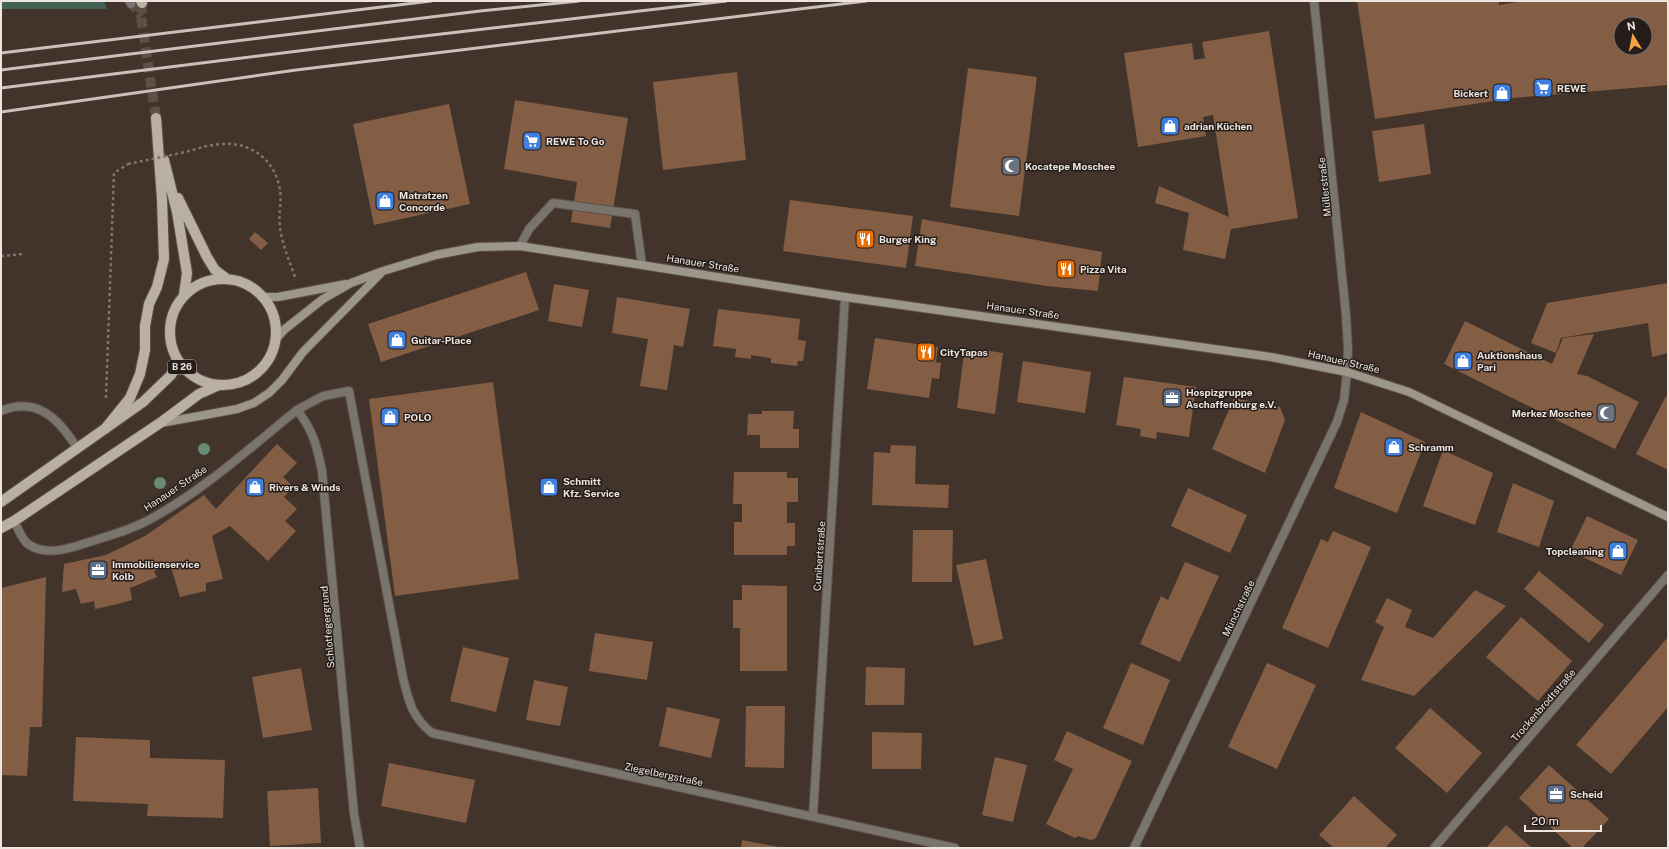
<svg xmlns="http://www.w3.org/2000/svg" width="1669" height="849" viewBox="0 0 1669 849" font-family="'Public Sans',sans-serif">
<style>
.green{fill:#436253}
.building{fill:#835e45;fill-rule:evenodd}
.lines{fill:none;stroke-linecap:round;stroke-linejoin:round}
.tertiary-tunnel{stroke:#5c4f46;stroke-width:8;stroke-dasharray:8 4;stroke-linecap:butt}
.primary-tunnel{stroke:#5c4f46;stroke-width:10;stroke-dasharray:10 5;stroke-linecap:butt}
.service-casing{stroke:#5e5048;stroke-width:10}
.minor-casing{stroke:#5e5048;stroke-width:10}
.tertiary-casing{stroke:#5e5048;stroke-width:10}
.secondary-casing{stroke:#5e5048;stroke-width:10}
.primary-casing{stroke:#5e5048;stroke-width:12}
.path{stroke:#7f736b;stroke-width:2.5;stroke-dasharray:3 3;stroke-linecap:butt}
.service{stroke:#79746e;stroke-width:8}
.minor{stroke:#79746e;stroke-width:8}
.tertiary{stroke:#79746e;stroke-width:8}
.secondary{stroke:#9d968b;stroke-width:8}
.primary{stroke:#b9b0a2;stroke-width:10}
.rail{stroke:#cbc0ba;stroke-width:3}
.path-bridge{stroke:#7f736b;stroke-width:2.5;stroke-dasharray:3 3;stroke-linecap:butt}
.tree{fill:#688b74}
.labels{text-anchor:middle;stroke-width:3;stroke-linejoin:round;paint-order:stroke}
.shield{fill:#241d19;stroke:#b2a9a4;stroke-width:1}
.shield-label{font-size:9px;font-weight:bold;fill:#efe5e0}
.poi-label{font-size:10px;font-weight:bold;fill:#efe5e0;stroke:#241d19;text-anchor:start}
.street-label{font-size:10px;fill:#efe5e0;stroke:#241d19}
</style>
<rect width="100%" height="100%" fill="#42342b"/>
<!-- green -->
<path class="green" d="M1,1H104L107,9H1Z"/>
<!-- building -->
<path class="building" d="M1357,1H1499V5L1523,1H1668V85L1513,98L1375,119ZM1621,24H1645V48H1621Z
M1269,31L1298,218L1231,229L1225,259L1183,250L1189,213L1155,203L1159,186L1229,217L1213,115L1203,117L1206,136L1138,147L1124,53L1192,43L1194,60L1205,58L1202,42Z
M968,68L1037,77L1019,216L950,207Z
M737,72L746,160L663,170L653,82Z
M515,100L628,118L610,228L571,222L577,182L504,169Z
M449,104L470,204L374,225L353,124Z
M1424,124L1431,174L1379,182L1372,131Z
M790,200L913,216L906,268L783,251Z
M922,219L1102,252L1098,291L1047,286L915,266Z
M255,232L268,243L261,250L249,239Z
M526,272L539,310L381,362L368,324Z
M1668,283V353L1652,357L1648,323L1561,338L1556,353L1531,343L1547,303Z
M554,284L589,290L582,327L548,321Z
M617,297L690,309L683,347L674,345L667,390L640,386L648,339L612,333Z
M718,309L800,319L798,340L806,341L803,361H798L797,366L771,363V358L751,355V359L735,357L736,349L713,346Z
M1465,321L1552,364L1563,338L1594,334L1577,374L1587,376L1639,402L1615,449L1444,364Z
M875,338L938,347L936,362L941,363L939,379L932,378L929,398L867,389Z
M984,350L1003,353L995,414L957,408L964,354L983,356Z
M1023,361L1091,372L1085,413L1017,402Z
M1124,377L1196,387L1189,437L1157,432L1156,439L1140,436L1141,429L1116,425Z
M493,382L519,579L395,596L369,399Z
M1666,396L1668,397V470L1636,454Z
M1234,398L1280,407L1285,420L1265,473L1212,449Z
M762,411H794L793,429H799V448H760V435H747L748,414H762Z
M1361,412L1425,442L1397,513L1334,488Z
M277,444L297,463L283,477L294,487L284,497L297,509L285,521L296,531L268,561L230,526L212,536L223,579L206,583V591L180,597L170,564L154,571L157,577L130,588L132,600L118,604L95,609L94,601L81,604L76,589L62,592L64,564L106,555L145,536L204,495L216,509Z
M891,445L916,446L915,484L949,485L948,508L872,505L874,452L890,453Z
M1443,450L1493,473L1475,525L1423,506Z
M734,472H787V478H798V502H787V523H795V546H787V555H734V522H742V504H733Z
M1513,483L1554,501L1539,547L1497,532Z
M1188,488L1247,515L1230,553L1171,526Z
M1587,516L1638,540L1621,575L1570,551Z
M913,530H953L952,582H912Z
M1333,531L1371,547L1328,648L1282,628L1321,539L1328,542Z
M986,559L1003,639L974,646L956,565Z
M1185,562L1219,576L1180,662L1140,644L1161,596L1168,600Z
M1539,571L1604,625L1589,643L1524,589Z
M46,577L42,727H30L27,776L1,775V588Z
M742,585L787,586V671H740V628H733V600H742Z
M1475,590L1506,606L1414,696L1361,680L1384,627L1375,622L1387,598L1412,610L1405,627L1433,638Z
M1521,617L1572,661L1538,701L1486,657Z
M595,633L653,642L647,680L589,671Z
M1668,637V707L1611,774L1576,745Z
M463,647L509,658L496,712L450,701Z
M1131,663L1170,680L1143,745L1103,728Z
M1267,663L1316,685L1277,769L1228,747Z
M866,667L905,668L904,705H865Z
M301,668L312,730L263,738L252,677Z
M534,680L568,687L560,726L526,720Z
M746,706H785L784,768L745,767Z
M667,707L720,719L711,758L659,746Z
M1430,708L1482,753L1447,793L1395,748Z
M1067,731L1132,761L1096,838L1091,840L1078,836L1075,838L1046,824L1073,769L1054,760Z
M872,732L922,733L921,769H872Z
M76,737L150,740V758L225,760L223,818L147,816L148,804L73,801Z
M995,757L1027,765L1013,822L982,815Z
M389,763L475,780L466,823L381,806Z
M1549,765L1609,819L1582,848H1573L1519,798Z
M318,788L321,843L270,846L267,791Z
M1354,796L1397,835L1385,848H1334L1319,835Z
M1506,825L1532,848H1486Z
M742,840L779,847V848H741Z"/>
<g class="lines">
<!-- tertiary-tunnel -->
<path class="tertiary-tunnel" d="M131,4L141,17"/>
<!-- primary-tunnel -->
<path class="primary-tunnel" d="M142,3L141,17L156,118"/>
<!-- service casing -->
<g class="service-casing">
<path id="service" d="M520,246L529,229L553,203L635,214L642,265
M297,410L323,396L349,391L403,678
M1,411C37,396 59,419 77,448"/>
</g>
<!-- minor casing -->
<g class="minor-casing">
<path id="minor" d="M14,521C18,528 22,540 28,544C45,557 72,548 89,542C111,535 134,529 154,517C205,489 252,446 297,410C313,430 317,446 322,471L354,814L360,848
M403,678C409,702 412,717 432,733L955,848
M813,816L845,297
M1134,848L1337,422L1344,400L1347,372
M1434,848L1668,575"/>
</g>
<!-- tertiary casing -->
<g class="tertiary-casing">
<path id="tertiary" d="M129,1L131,4
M1314,1L1346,315L1348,349L1347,372"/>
</g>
<!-- secondary casing -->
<g class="secondary-casing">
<path id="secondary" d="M263,297H278L346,284
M275,340L285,329L323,299L351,283L383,271L436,255L478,247L520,246L845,297L1271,357L1347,372L1409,392L1668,517
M161,423L237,409L254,403L269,393L282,380L303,352L381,273"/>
</g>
<!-- primary casing -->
<g class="primary-casing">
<path id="primary" d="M141,1L142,3
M164,160L177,212L187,273L184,295
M178,198L207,257L215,270L227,279
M170 332a53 53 0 1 1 106 0a53 53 0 1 1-106 0Z
M105,429L130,398L140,374L145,350V326L149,304L157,287L164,259L162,199L156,118
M1,502L143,402L171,375L178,363
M1,528L14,521L160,423L199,394L217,386"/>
</g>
<!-- path -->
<path class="path" d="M181,153C195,150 209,144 223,144C250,142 273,159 279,185C283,199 278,213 280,227C282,244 289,260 295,277
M1,256L23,254
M106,398L114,173L128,164"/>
<!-- service -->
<use href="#service" class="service"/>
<!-- minor -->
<use href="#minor" class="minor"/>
<!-- tertiary -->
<use href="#tertiary" class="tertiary"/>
<!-- secondary -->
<use href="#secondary" class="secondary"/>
<!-- primary -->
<use href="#primary" class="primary"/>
<!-- rail -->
<path class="rail" d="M1,53L431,1
M1,70L480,11L579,1
M1,88L347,45L726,1
M1,112L296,70L866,1"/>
<!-- path-bridge -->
<path class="path-bridge" d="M128,164L181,153"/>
</g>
<!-- trees -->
<g class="tree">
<circle cx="204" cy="449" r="6"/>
<circle cx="160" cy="483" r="6"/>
</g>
<!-- icons -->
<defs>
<g id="supermarket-square" transform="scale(1)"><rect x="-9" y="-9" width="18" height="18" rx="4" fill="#3f7fe0" stroke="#241d19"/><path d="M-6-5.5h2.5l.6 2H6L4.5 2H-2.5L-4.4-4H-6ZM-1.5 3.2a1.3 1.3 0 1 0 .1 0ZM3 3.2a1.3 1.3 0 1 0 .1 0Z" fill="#fff"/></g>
<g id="shop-square" transform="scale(1)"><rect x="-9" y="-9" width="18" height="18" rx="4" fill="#3f7fe0" stroke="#241d19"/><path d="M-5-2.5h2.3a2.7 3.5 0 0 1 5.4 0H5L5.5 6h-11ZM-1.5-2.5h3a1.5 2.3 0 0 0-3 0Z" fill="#fff"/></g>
<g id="mosque-square" transform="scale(1)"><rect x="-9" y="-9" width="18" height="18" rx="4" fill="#6b7280" stroke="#241d19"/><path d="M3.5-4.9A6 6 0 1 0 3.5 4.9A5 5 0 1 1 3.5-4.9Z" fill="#fff"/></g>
<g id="restaurant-square" transform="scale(1)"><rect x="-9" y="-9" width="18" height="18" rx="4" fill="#e8710a" stroke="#241d19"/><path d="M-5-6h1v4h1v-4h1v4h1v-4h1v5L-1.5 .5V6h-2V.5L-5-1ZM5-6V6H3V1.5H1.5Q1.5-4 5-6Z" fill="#fff"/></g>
<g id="office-square" transform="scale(1)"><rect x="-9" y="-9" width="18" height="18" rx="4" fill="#5c6f8a" stroke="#241d19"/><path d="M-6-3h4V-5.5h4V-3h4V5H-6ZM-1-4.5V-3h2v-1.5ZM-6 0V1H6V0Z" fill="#fff"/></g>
</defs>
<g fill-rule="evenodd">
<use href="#supermarket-square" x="1543" y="88"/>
<use href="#shop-square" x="1502" y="93"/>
<use href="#shop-square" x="1170" y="126"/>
<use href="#supermarket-square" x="532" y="141"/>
<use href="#mosque-square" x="1011" y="166"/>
<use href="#shop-square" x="385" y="201"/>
<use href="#restaurant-square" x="865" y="239"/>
<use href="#restaurant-square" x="1066" y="269"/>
<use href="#shop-square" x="397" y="340"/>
<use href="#restaurant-square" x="926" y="352"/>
<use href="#shop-square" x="1463" y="361"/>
<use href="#office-square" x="1172" y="398"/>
<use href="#mosque-square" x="1606" y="413"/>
<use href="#shop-square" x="390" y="417"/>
<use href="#shop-square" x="1394" y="447"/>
<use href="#shop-square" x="255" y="487"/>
<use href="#shop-square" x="549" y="487"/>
<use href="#shop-square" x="1618" y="551"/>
<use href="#office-square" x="98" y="570"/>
<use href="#office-square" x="1556" y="794"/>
</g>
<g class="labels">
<!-- shield labels -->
<rect class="shield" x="168" y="360" width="28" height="14" rx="3"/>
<g class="shield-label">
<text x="182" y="370">B 26</text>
</g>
<!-- poi labels -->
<g class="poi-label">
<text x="1557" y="92">REWE</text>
<text x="1488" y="97" text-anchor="end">Bickert</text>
<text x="1184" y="130">adrian Küchen</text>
<text x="546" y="145">REWE To Go</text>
<text x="1025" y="170">Kocatepe Moschee</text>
<text x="399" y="199">Matratzen<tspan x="399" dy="12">Concorde</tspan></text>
<text x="879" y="243">Burger King</text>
<text x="1080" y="273">Pizza Vita</text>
<text x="411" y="344">Guitar-Place</text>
<text x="940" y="356">CityTapas</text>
<text x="1477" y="359">Auktionshaus<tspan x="1477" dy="12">Pari</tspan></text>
<text x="1186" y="396">Hospizgruppe<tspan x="1186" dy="12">Aschaffenburg e.V.</tspan></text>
<text x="1592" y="417" text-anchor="end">Merkez Moschee</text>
<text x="404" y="421">POLO</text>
<text x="1408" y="451">Schramm</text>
<text x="563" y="485">Schmitt<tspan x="563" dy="12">Kfz. Service</tspan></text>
<text x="269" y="491">Rivers &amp; Winds</text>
<text x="1604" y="555" text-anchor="end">Topcleaning</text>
<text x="112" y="568">Immobilienservice<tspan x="112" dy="12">Kolb</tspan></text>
<text x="1570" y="798">Scheid</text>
</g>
<!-- street labels -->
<g class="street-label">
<text transform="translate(1324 187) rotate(-96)" y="4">Müllerstraße</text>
<text transform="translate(703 263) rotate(9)" y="4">Hanauer Straße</text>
<text transform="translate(1023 310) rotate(8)" y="4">Hanauer Straße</text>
<text transform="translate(1344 361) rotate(13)" y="4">Hanauer Straße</text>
<text transform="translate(175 488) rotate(-34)" y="4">Hanauer Straße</text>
<text transform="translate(819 556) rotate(-86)" y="4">Cunibertstraße</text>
<text transform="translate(1238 608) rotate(-64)" y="4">Münchstraße</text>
<text transform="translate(327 627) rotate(-95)" y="4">Schlotfegergrund</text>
<text transform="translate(1543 705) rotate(-49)" y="4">Trockenbrodtstraße</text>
<text transform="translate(664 774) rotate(12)" y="4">Ziegelbergstraße</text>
</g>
</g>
<!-- border -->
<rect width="1669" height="849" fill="none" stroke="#efe5e0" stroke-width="4"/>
<!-- north arrow -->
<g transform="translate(1633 36) rotate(350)"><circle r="19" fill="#241d19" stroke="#756d69"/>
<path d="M0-3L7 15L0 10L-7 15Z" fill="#f4a444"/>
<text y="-6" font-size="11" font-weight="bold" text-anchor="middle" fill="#efe5e0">N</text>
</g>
<!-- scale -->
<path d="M1525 825v6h76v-6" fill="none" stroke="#efe5e0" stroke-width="2"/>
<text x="1531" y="825" font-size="12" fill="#efe5e0" stroke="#241d19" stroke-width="3" paint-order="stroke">20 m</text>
</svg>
